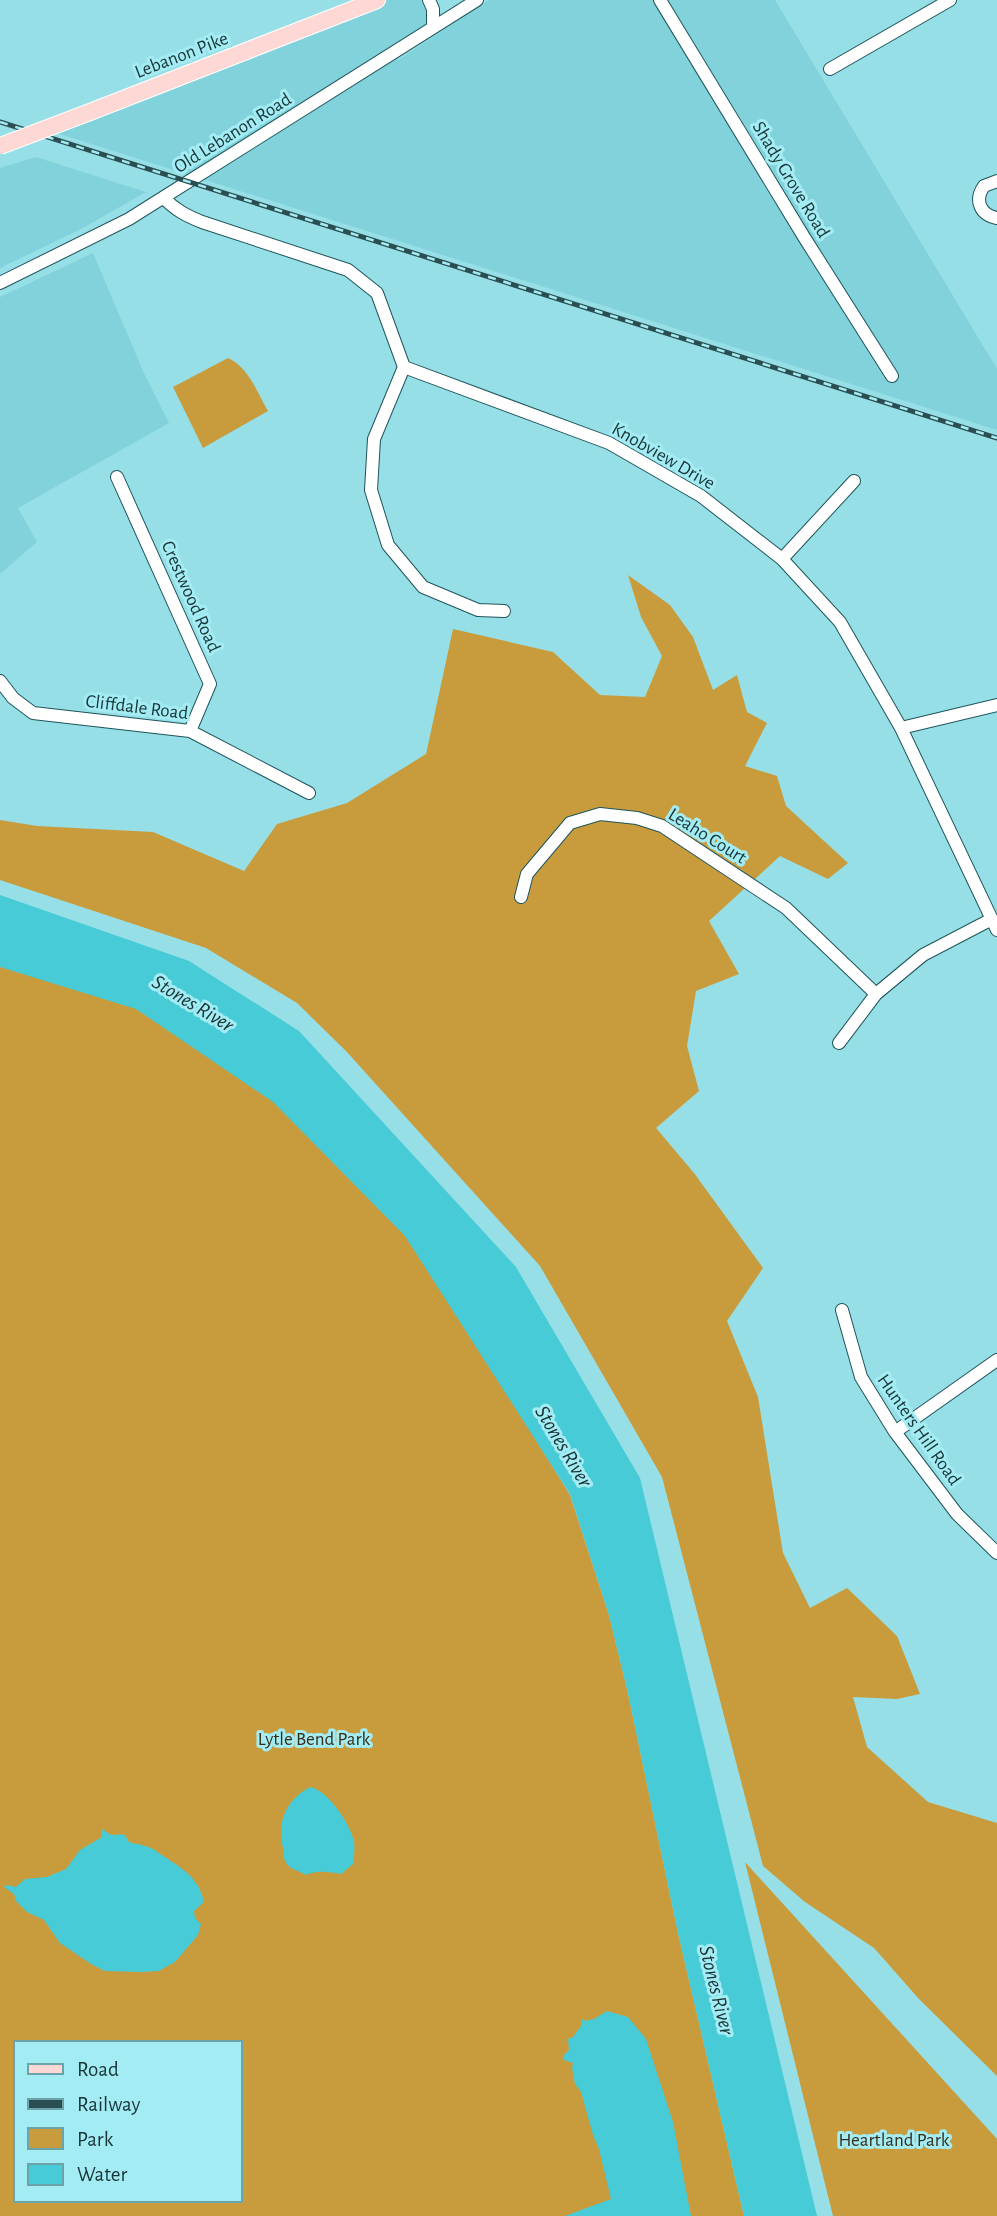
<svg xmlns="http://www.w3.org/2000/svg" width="997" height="2216" viewBox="0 0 997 2216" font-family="'Alegreya Sans',sans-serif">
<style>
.built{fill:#81d2da}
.green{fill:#c89c3c;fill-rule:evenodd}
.water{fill:#46cbd7}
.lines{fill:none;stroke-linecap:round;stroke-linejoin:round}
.minor-casing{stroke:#1e555b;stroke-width:14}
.major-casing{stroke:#fff;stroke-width:18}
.minor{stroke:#fff;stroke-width:12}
.major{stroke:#fdd8d5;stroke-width:16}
.rail-casing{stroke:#2a4e51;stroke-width:5}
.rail{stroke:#a4ecf3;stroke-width:2.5;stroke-dasharray:8;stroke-linecap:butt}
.major-bridge-casing{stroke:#fff;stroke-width:18;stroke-linecap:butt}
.major-bridge{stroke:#fdd8d5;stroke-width:16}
.labels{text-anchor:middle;stroke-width:6;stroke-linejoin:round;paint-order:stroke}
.street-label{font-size:19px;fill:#183639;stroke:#a4ecf3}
.park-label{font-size:19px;fill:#362d1a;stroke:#a4ecf3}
.water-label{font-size:21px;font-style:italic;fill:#173336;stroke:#a4ecf3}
</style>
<rect width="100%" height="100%" fill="#97dfe6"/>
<!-- built -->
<path class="built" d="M377,0H429L432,20L394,54L398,60L489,0H775L997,369V430L44,129Z
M36,157L146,192L83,228L0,268V168Z
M93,253L143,371L169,423L18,508L37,542L0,574V297Z"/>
<!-- green -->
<path class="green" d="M228,358C249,368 257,392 268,411L203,448L173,387Z
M628,575L670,605L693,637L713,690L737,675L747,712L767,723L745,766L777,776L786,806L848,863L828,879L780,856L709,921L739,974L696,991L687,1046L699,1091L656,1128L694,1173L763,1268L727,1321L758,1397L783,1553L810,1608L847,1588L897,1636L920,1694L897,1699L853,1697L867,1747L928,1802L997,1823V2076L919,1999L874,1948L805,1902L763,1866L662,1477L540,1266L346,1051L297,1003L206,948L0,880V820L37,826L153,832L244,871L277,824L347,803L426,754L453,629L553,652L600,695L645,697L662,656L641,617Z
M0,920L308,1071L570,1495L609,1615L628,1693L678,1933L744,2216H0ZM16,2043H240V2200H16Z
M745,1862L997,2139V2216H833Z"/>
<!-- water -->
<path class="water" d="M0,895L189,961L299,1031L516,1267L640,1478L817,2216H744L678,1933L628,1693L609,1615L570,1494L405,1236L273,1102L136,1009L0,967Z
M310,1787C328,1790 350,1824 354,1841C355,1848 354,1857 353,1864L341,1874C328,1872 317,1870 306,1875C300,1871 291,1870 287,1864C283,1860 284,1853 283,1848C276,1822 287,1799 310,1787Z
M102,1829C116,1839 110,1833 125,1835L129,1842C134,1844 140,1844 145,1846C154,1848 158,1853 165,1857C183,1869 199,1878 204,1902L194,1911L195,1918L201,1924L198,1935L175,1962L164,1968L159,1971L141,1972L105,1971L91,1964L60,1943L44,1920L27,1912L16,1901L14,1894L4,1887L7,1885L16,1887L25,1879L47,1877L66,1869L80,1850L102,1837Z
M607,2011L628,2017L646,2039L673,2122L691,2216H565L611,2199L599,2149L593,2135L581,2092L575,2084L572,2068L573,2063L564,2060L563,2056L569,2050L568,2039L573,2037L581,2026V2018L585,2021L594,2019Z"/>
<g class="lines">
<!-- minor casing -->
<g class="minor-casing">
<path id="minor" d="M429,0L433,9V27
M660,0L804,237L892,376
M830,69L950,0
M997,181L984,186C974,200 980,215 997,218
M164,198C175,210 187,216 202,222L348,270L377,293L404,367L609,443L701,496L782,559L840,622L901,728L997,930
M0,283L129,219L477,0
M404,367L374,439L371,490L388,545L423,587L478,610L504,611
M117,477L210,684L190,731
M782,559L854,481
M0,681L13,698L33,713L190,731L309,793
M901,728L997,705
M521,897L527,874L570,823L600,814L637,818L662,826L786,908L876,994
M839,1043L876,994L923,955L992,919
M842,1310L861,1377L895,1432L957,1514L997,1553
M895,1432L997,1360"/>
</g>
<!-- major casing -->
<g class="major-casing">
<path id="major" d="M90,112L377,0"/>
</g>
<!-- minor -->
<use href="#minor" class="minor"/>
<!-- major -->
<use href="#major" class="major"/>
<!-- rail casing -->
<g class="rail-casing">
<path id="rail" d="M0,122L997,438"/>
</g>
<!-- rail -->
<use href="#rail" class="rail"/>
<!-- major-bridge casing -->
<g class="major-bridge-casing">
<path id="major-bridge" d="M0,146L90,112"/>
</g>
<!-- major-bridge -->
<use href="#major-bridge" class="major-bridge"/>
</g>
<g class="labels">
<!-- street labels -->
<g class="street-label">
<text transform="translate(181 54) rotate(-21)" y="7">Lebanon Pike</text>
<text transform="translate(232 132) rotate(-32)" y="7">Old Lebanon Road</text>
<text transform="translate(792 179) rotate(59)" y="7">Shady Grove Road</text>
<text transform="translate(664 455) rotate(30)" y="7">Knobview Drive</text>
<text transform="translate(192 596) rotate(66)" y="7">Crestwood Road</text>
<text transform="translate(137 706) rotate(7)" y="7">Cliffdale Road</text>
<text transform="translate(708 835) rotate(32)" y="7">Leaho Court</text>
<text transform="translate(920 1429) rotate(55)" y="7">Hunters Hill Road</text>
</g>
<!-- park labels -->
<g class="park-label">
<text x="314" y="1745">Lytle Bend Park</text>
<text x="894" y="2146">Heartland Park</text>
</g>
<!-- water labels -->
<g class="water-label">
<text transform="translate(193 1003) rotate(31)" y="7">Stones River</text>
<text transform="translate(564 1446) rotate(59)" y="7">Stones River</text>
<text transform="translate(717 1990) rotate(76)" y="7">Stones River</text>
</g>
</g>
<!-- legend -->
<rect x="14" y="2041" width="228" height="161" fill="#a4ecf3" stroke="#6ca3a9" stroke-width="2"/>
<rect x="28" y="2064" width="35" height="10" fill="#fdd8d5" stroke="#6ca3a9" stroke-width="2"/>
<text x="77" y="2076" font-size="21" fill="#183639">Road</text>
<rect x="28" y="2099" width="35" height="10" fill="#2a4e51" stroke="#6ca3a9" stroke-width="2"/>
<text x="77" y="2111" font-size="21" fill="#183639">Railway</text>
<rect x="28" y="2128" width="35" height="21" fill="#c89c3c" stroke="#6ca3a9" stroke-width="2"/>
<text x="77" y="2146" font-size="21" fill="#183639">Park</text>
<rect x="28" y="2164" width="35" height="21" fill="#46cbd7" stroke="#6ca3a9" stroke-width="2"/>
<text x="77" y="2181" font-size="21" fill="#183639">Water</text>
</svg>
